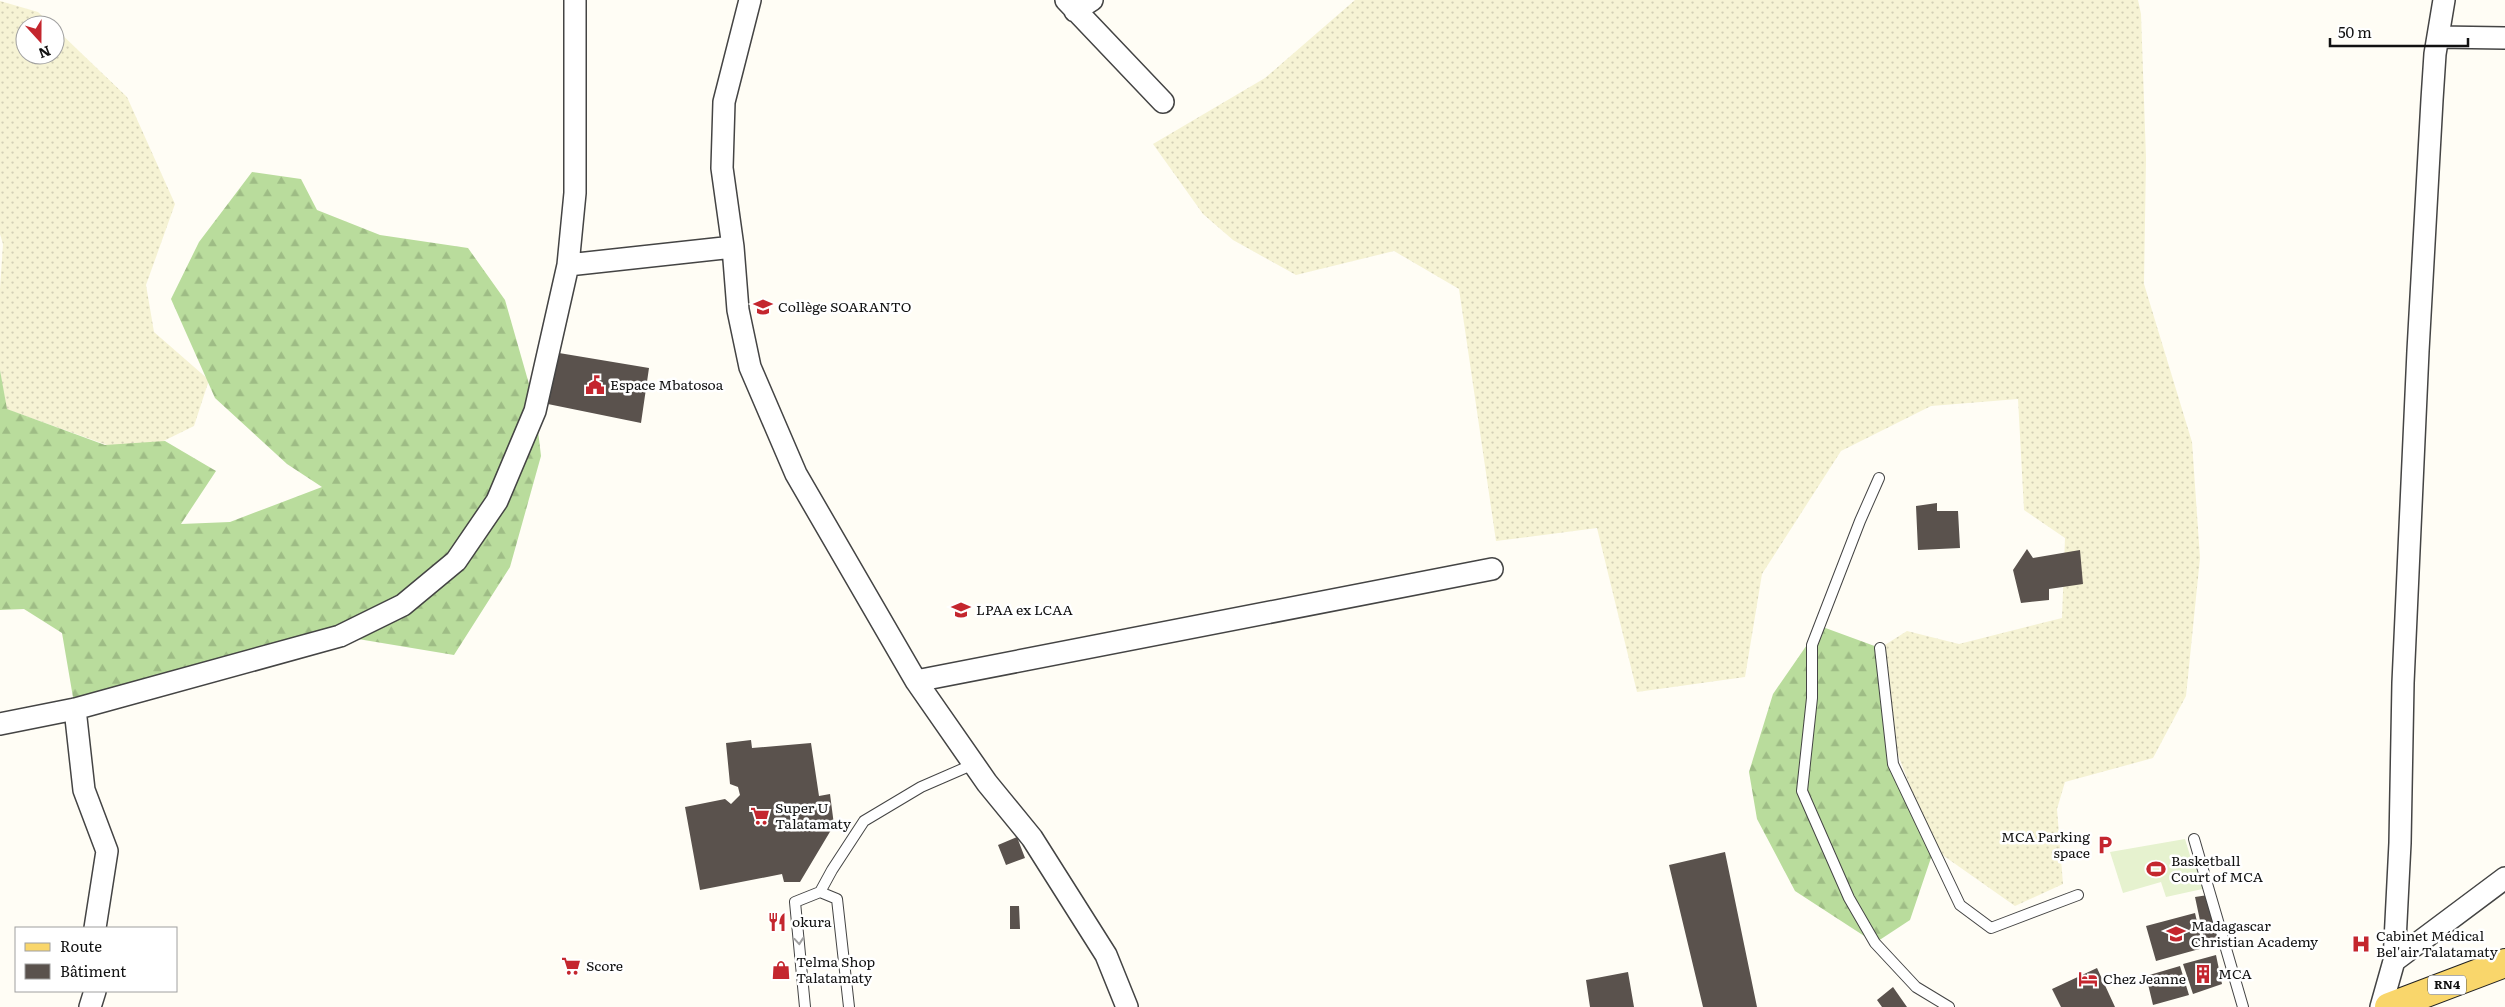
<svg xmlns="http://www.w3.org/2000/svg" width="2505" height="1007" viewBox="0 0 2505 1007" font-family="Literata,serif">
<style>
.farmland{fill:url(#farmland-dots)}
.forest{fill:url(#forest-firs)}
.pitch{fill:#e6f2cf}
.building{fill:#5a524d}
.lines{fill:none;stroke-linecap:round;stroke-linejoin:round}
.lane-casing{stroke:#444;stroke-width:12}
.street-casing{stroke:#444;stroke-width:24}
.primary-casing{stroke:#222;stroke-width:30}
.lane{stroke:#fff;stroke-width:10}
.street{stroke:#fff;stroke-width:21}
.primary{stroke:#f9d66b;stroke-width:28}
.oneway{stroke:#a0a0a0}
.labels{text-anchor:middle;stroke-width:5;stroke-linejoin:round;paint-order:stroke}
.shield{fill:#fff;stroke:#585858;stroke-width:1}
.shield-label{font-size:12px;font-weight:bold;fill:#111}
.poi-label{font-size:14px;fill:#111;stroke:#fff;text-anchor:start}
</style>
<defs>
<pattern id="farmland-dots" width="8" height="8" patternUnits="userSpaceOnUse" patternTransform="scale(1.25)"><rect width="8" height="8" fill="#f6f3d4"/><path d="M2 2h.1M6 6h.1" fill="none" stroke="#d2cfb5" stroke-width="1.8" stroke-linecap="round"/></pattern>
<pattern id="forest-firs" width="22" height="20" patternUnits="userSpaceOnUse" patternTransform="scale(1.25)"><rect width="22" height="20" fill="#b9dc9c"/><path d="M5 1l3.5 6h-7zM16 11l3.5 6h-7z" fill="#9ebc85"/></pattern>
</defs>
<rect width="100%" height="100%" fill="#fffdf5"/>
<!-- farmland -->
<path class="farmland" d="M1355,0H2138L2141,14L2146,158L2144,284L2192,442L2200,558L2186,696L2153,758L2065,782L2057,809L2063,884L2015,906L1934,849L1881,710L1880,648L1907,631L1959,644L2062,618L2065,538L2024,510L2018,399L1931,406L1841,451L1762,574L1745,677L1637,692L1597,528L1496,541L1459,289L1394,251L1296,275L1233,240L1203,214L1153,144L1265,78Z
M0,1L38,12L52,25H25V55H55V28L127,97L175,204L146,285L154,332L209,380L194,426L135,455L6,409L0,370V289L3,244L0,234Z"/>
<!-- forest -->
<path class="forest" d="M252,172L301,179L317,210L380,235L468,248L505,300L535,405L541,456L510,567L454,655L340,636L75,709L62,633L24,609L0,610V370L7,409L105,445L165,441L216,471L181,524L230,522L322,487L287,464L215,398L171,299L199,242Z
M1820,626L1880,648L1893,764L1934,849L1910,920L1875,943L1795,891L1757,819L1749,772L1773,694Z"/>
<!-- pitch -->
<path class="pitch" d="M2185,839L2192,862L2207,888L2166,897L2161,882L2123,893L2110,852Z"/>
<!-- building -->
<path class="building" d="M553,352L649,368L641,423L538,402Z
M1937,503V511H1958L1960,548L1918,550L1916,506Z
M2027,549L2033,558L2080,550L2083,584L2049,589V600L2021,603L2013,570Z
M751,740L752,748L811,743L819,796L830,794L834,825L800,882H784L782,874L700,890L685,807L725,799L731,804L740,795L738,787L730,784L726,743Z
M1017,837L1025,858L1006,865L998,845Z
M1725,852L1757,1007H1703L1669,865Z
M2208,895L2221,946L2205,944L2195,897Z
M1010,906H1019L1020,929H1010Z
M2195,913L2203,948L2156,961L2146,926Z
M2216,955L2222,984L2193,994L2183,964Z
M2180,966L2189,995L2153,1005L2146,976Z
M2097,968L2115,1007H2061L2052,989Z
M1628,972L1634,1007H1590L1586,980Z
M1893,987L1907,1007H1882L1877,1000Z"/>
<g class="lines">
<!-- lane casing -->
<g class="lane-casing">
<path id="lane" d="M1879,478L1860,521L1812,645V698L1802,791L1849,898L1875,943L1916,987L1949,1007
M1880,648L1893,764L1960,905L1991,928L2078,895
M2194,839L2243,1007
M820,892L837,899L849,1007
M805,1007L795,902L820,892L832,870L864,821L921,787L974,764"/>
</g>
<!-- street casing -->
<g class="street-casing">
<path id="street" d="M750,0L724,102L722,168L733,247L738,310L750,367L796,474L916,681L987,783L1032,838L1106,955L1127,1007
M1066,0L1163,102
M1075,11L1092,0
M2438,37L2505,38
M568,265L575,193V0
M916,681L1492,569
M75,709L84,790L107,851L95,928
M0,724L75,709L340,636L403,605L456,561L497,501L535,411L568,265L733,247
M2394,961L2400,843L2403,683L2418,351L2432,100L2435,54L2444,0
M90,1007L95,991
M2381,1007L2394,961L2505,878"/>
</g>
<!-- primary casing -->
<g class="primary-casing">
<path id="primary" d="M2389,1007L2505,963"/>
</g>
<!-- lane -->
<use href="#lane" class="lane"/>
<!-- street -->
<use href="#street" class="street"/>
<!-- primary -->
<use href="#primary" class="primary"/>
</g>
<!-- one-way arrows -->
<defs><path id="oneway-chevron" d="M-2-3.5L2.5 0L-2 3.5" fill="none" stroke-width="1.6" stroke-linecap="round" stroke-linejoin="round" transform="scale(1.25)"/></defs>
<use class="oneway" href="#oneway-chevron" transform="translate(799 941) rotate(85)"/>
<!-- icons -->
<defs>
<g id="school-bare" transform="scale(1.5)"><path d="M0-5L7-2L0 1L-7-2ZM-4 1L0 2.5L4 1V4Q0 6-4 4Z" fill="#c4262e" stroke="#fff" stroke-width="2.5" paint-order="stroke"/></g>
<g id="civic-bare" transform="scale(1.5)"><path d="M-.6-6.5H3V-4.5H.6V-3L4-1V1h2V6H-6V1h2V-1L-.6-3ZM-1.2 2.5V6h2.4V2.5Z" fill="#c4262e" stroke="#fff" stroke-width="2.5" paint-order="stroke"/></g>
<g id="supermarket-bare" transform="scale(1.5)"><path d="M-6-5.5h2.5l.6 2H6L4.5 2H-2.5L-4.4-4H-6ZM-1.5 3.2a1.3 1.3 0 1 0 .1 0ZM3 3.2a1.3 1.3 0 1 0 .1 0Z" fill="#c4262e" stroke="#fff" stroke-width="2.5" paint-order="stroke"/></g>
<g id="parking-bare" transform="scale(1.5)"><path d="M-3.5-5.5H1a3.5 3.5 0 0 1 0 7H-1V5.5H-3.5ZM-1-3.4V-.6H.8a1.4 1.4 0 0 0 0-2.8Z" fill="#c4262e" stroke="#fff" stroke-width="2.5" paint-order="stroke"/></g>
<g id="stadium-bare" transform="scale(1.5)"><path d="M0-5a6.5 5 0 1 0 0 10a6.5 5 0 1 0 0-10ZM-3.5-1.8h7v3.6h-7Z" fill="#c4262e" stroke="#fff" stroke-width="2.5" paint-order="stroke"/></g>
<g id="restaurant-bare" transform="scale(1.5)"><path d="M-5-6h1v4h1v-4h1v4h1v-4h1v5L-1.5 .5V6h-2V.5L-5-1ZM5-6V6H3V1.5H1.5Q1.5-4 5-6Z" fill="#c4262e" stroke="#fff" stroke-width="2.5" paint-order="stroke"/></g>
<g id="hospital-bare" transform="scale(1.5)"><path d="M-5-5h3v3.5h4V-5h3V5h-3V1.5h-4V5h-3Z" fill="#c4262e" stroke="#fff" stroke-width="2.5" paint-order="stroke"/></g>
<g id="shop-bare" transform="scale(1.5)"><path d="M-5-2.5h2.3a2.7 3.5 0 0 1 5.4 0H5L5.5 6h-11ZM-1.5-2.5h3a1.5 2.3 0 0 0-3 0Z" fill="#c4262e" stroke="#fff" stroke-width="2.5" paint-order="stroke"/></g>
<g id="building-bare" transform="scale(1.5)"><path d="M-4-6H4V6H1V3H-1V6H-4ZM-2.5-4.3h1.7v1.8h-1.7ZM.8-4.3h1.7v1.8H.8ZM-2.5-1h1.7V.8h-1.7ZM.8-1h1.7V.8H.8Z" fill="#c4262e" stroke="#fff" stroke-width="2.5" paint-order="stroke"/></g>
<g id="hotel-bare" transform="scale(1.5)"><path d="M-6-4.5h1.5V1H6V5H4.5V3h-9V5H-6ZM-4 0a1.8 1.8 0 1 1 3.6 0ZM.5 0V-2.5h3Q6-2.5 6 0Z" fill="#c4262e" stroke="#fff" stroke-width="2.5" paint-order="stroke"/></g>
</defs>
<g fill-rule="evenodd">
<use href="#school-bare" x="763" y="307"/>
<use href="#civic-bare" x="595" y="385"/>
<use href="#school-bare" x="961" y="610"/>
<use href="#supermarket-bare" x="760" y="816"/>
<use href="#parking-bare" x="2105" y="845"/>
<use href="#stadium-bare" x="2156" y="869"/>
<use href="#restaurant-bare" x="777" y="922"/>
<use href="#school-bare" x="2176" y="934"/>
<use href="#hospital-bare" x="2361" y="944"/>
<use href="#supermarket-bare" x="571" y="966"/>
<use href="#shop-bare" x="781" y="970"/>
<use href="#building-bare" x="2203" y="974"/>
<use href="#hotel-bare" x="2088" y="979"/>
</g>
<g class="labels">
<!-- shield labels -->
<rect class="shield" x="2428" y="975.5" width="38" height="19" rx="4"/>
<g class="shield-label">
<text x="2447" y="989">RN4</text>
</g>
<!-- poi labels -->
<g class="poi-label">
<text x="778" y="312">Collège SOARANTO</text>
<text x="610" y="390">Espace Mbatosoa</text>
<text x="976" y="615">LPAA ex LCAA</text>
<text x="775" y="813">Super U<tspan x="775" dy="16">Talatamaty</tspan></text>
<text x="2090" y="842" text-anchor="end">MCA Parking<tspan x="2090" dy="16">space</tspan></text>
<text x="2171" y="866">Basketball<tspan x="2171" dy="16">Court of MCA</tspan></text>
<text x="792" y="927">okura</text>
<text x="2191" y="931">Madagascar<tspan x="2191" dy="16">Christian Academy</tspan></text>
<text x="2376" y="941">Cabinet Médical<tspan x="2376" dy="16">Bel'air Talatamaty</tspan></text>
<text x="796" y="967">Telma Shop<tspan x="796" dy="16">Talatamaty</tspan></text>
<text x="586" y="971">Score</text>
<text x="2218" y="979">MCA</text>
<text x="2103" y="984">Chez Jeanne</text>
</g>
</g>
<!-- legend -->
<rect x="15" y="927" width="162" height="65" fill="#ffffff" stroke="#a0a0a0"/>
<rect x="25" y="943" width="25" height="8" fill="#f9d66b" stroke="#a0a0a0"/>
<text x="60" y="952" font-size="15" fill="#111111">Route</text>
<rect x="25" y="964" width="25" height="15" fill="#5a524d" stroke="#a0a0a0"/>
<text x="60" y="977" font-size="15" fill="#111111">Bâtiment</text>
<!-- north arrow -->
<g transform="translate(40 40) rotate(159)"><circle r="24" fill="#ffffff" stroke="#a0a0a0"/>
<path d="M0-4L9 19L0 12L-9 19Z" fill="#c4262e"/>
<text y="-8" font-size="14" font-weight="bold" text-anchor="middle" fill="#111111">N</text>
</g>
<!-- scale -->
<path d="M2330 38v8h138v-8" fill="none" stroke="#111111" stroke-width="2.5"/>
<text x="2338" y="38" font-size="15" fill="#111111" stroke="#ffffff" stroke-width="4" paint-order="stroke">50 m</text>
</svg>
